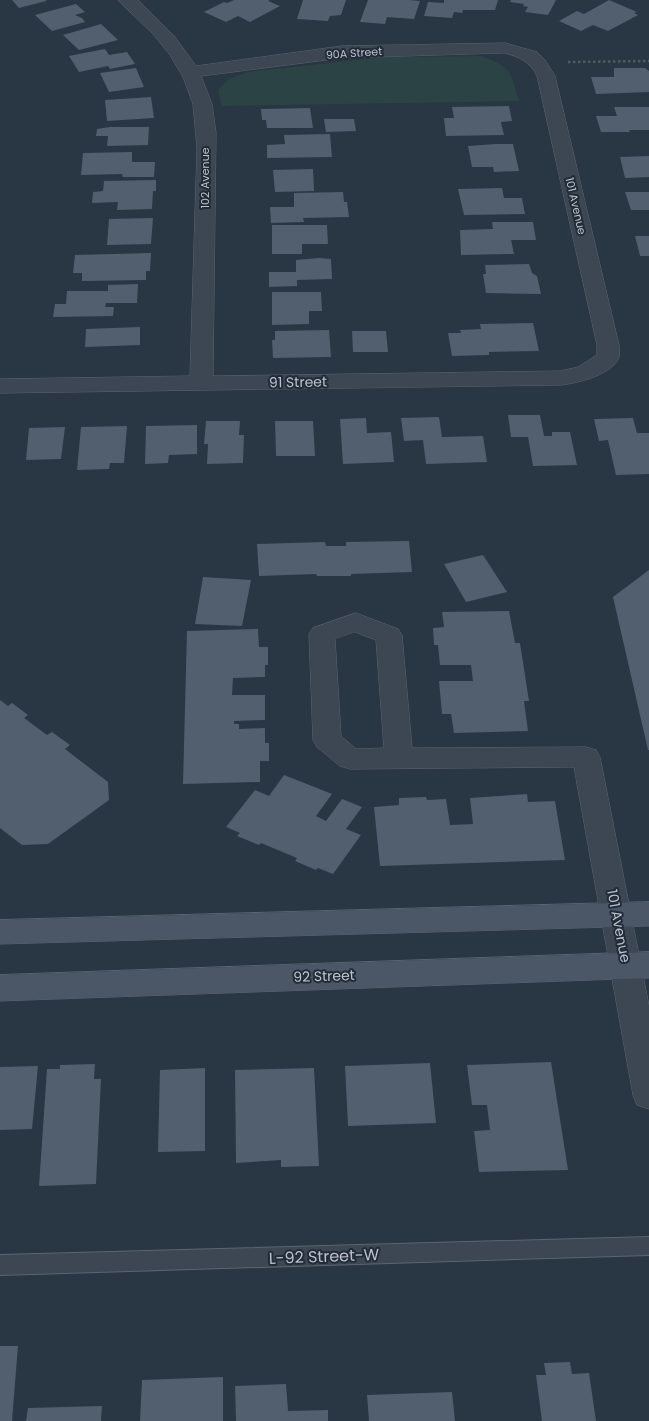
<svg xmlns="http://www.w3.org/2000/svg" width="649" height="1421" viewBox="0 0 649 1421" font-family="Poppins,sans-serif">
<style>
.green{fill:#2b4344}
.building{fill:#525f6e}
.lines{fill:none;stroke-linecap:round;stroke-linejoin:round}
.service-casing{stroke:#5c6570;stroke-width:2}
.minor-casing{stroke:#5c6570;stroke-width:1}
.secondary-casing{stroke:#5c6570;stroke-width:1}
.path{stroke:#495f60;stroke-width:2.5;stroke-dasharray:2.5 2.5;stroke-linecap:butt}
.service{fill:#3d4753;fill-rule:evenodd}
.minor{fill:#3d4753;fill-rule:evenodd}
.secondary{fill:#4b5766;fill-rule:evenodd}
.labels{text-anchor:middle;stroke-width:4;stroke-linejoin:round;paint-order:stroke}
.far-street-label{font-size:11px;fill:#bbc2cc;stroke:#222c38}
.street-label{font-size:14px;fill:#bbc2cc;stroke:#222c38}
.near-street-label{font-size:16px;fill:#bbc2cc;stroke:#222c38}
</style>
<rect width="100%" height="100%" fill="#293643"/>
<!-- green -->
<path class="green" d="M481,56C512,67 510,71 519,101L222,106L218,90L229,79L248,72L383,57Z"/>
<!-- building -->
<path class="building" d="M12,0H46V1L19,8Z
M234,0H270L268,1L280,6L250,22L238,16L226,22L204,12L224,2L227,3Z
M303,0H346L341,15L330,16L328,21L297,19Z
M368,0H409L420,1L414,19L387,17L385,24L360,22Z
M444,0H498L495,10H463L462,13L454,12L452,18L424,16L428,2L444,3Z
M511,0H556L548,15L525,12L528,7L523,6L524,4L510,2Z
M609,0L637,12L634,13L638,15L608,31L593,25L581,31L559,21L577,11L584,14Z
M76,4L85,12L75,15L82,18L85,22L52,31L35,15Z
M101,24L118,40L79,50L63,35Z
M105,49L109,55L127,52L135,64L110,69L108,66L79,72L69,56Z
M136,68L144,87L109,92L100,73Z
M614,68H645L649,71V92L596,94L591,77H614Z
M151,97L154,118L107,121L105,100Z
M509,106L512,121L501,122L504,135L446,136L444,118H454L452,107Z
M614,107H649V130H629L630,132H601L596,116H617Z
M310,108L313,128H267L266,120H262L261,109Z
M324,119H354L356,131L326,132Z
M110,127H149L148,145L107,146L108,136H96L97,129Z
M330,134L332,157L267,158V145L285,144L284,135Z
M496,144H513L519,171L494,172L493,167H472L468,146Z
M132,152V162H155L154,177H123L122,174L81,175L83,153Z
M649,156V177L625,178L620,157Z
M313,169L314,191L275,192L273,170Z
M156,180V191H153L152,209L117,210L118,202L92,203L93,192L103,191L104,181Z
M502,188L504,198H522L525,214L464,215L458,189Z
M343,192L344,202H347L349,217L303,218L304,222L271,223L270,207H294V193Z
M625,192H649V210H631Z
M153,218L151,244L107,245L109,219Z
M492,222H533L536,240H511L514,254L461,255L460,230L493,229Z
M272,225H327L328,244H302V254H272Z
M635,236H649V256H640Z
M151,253L150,271H146V280L82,281V273H73L75,255Z
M319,258L331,259L332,279L297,280V286L269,287V272H296V260Z
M529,264L532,273L537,276L541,294L486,293L483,274H486L485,265Z
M138,284L137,303H106L105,307H114L113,316L53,317L55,304H66L67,291H108V285Z
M272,292H321L322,311H309V324L272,325Z
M533,323L539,351L489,352V355L452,356L448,333H461L460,330L481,329L480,324Z
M140,327V345L85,347L86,329Z
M329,330L331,357L273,358L272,340H275V331Z
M352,331H386L388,352H353Z
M508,415H540L544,436H552V432H570L577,465L533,466L528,437H511Z
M439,417L442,437L483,436L487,462L426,464L423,440L404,441L401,418Z
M366,418L367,433L391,432L394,462L343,464L340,419Z
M633,418L637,433H649V474L616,475L608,440L599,441L594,419Z
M206,421H240L239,435H244L243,463L207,464L208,444H204Z
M275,421H313L315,456H276Z
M197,425V454L169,455L168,463L145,464L146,426Z
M127,426L124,463H110L109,469L77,470L81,427Z
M65,427L61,459L26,460L29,428Z
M409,541L412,572L351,574V576H317L316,574L259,576L257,544L325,542L326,546H346V542Z
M483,555L507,592L466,602L444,564Z
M649,570V750H648L613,597Z
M203,577L251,580L242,626L195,624Z
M509,611L515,643H520L529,701H524L528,731L454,733L451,714H442L439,681H473L471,665H440L438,645H434L433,628L444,627L442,612Z
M258,629L259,647H268V665H265V677L233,678L232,695H265V720L234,721V724H239V729L265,728V743H269V761H260V782L183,784L187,631Z
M0,700L8,706L12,703L28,715L24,718L47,735L52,732L70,745L65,749L108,782L109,800L48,844L22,845L0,828Z
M284,775L332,794L316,816L326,821L342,799L362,807L346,829L361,835L333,874L318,868L316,870L295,861L297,858L261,843L259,845L237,836L240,833L226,827L255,790L269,796Z
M527,794L528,802L555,801L565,860L380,866L374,807L399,805V798L426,797L427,800L446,799L450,825L473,824L470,798Z
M551,1062L568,1170L479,1172L474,1131L490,1130L487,1105H472L467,1065Z
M430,1063L436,1123L348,1126L345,1066Z
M95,1064L94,1079H101L96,1184L39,1186L47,1069H60V1065Z
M38,1066L32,1129L0,1130V1067Z
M205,1068V1151L158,1152L160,1070Z
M314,1068L319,1166L281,1167V1160L236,1163L235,1070Z
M0,1346H18L12,1421H0Z
M570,1362L572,1374L589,1373L596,1421H542L536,1375H546L544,1363Z
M223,1377V1421H140L142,1380Z
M286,1384L288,1411L328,1410V1421H236L235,1386Z
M452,1392L455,1421H369L367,1395Z
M102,1406L101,1421H26L28,1408Z"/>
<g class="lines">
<!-- service casing -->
<g class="service-casing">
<path id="service" d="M649,1237V1255L0,1275V1255Z"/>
</g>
<!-- minor casing -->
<g class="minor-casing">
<path id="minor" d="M118,0H138L175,37L196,66L342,46L505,43L537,52L545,60L555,76L619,345C619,349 620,354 619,357C613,375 577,383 561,385L0,393V379L190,376L197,148L193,104L183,77L170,55L153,34ZM505,53C520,57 530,62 537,76L597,345V355L578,367L561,371L213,376L216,133L212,104L201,76L342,58Z
M356,613L398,629L402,635L412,748L586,747L596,750L600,757L649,1006V1109L637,1105L633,1095L574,767L350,769L340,766L317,747L313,740L309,634L313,628ZM355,632L376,640L384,748L356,749L341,736L335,639Z"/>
</g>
<!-- secondary casing -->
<g class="secondary-casing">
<path id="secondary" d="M649,902V926L0,944V920Z
M649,952V978L0,1001V975Z"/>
</g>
<!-- path -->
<path class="path" d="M568,62L649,61"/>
<!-- service -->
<use href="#service" class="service"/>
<!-- minor -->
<use href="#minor" class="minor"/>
<!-- secondary -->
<use href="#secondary" class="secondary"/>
</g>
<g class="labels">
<!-- far-street labels -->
<g class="far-street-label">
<text transform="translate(354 53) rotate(-4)" y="4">90A Street</text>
<text transform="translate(205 178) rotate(-90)" y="4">102 Avenue</text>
<text transform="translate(576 206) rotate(77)" y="4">101 Avenue</text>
</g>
<!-- street labels -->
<g class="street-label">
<text transform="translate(298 382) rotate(-1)" y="5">91 Street</text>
<text transform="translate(619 926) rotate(79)" y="5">101 Avenue</text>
<text transform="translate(324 976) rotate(-2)" y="5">92 Street</text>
</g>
<!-- near-street labels -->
<g class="near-street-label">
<text transform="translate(324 1256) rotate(-2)" y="6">L-92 Street-W</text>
</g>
</g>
</svg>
